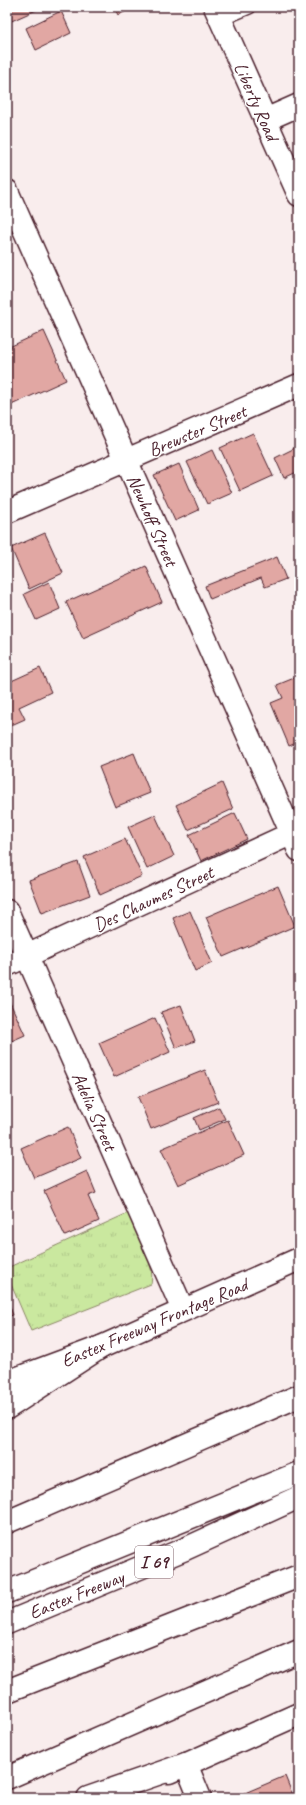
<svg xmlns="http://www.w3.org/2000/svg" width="306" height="1805" viewBox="0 0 306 1805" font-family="Caveat,sans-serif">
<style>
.grass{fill:url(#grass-tufts);stroke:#8a8465}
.building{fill:#e1a7a3;stroke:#4a1f2b}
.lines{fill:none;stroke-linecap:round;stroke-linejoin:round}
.lane-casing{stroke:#4a1f2b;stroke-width:16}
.street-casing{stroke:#4a1f2b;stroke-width:25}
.secondary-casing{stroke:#4a1f2b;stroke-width:25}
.highway-casing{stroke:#4a1f2b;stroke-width:25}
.lane{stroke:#fff;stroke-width:13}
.street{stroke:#fff;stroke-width:22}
.secondary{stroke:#fff;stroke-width:22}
.highway{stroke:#fff;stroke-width:22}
.labels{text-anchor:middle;stroke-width:3;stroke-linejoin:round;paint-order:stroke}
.shield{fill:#fff;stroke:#80626b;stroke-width:1}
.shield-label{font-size:18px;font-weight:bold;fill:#4a1f2b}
.street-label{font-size:19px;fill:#4a1f2b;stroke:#fff}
</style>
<defs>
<pattern id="grass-tufts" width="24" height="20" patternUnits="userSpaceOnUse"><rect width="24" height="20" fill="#cae89f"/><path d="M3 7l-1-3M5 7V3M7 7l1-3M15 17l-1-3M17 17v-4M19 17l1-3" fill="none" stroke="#afc789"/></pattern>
</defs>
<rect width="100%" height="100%" fill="#f9eded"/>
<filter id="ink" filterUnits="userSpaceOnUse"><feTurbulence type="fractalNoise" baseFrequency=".025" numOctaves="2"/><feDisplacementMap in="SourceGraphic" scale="8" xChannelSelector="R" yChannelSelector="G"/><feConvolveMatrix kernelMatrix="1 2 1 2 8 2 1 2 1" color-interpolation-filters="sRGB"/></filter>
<g filter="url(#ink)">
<!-- grass -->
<path class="grass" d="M128,1213C136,1233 156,1263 151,1284L31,1331L7,1275V1268Z"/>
<!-- building -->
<path class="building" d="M7,7H43L7,23Z
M114,7H135L118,15Z
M61,11L71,33L36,50L26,28Z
M44,331L66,380L7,407V348Z
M253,433L273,476L240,491L220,448Z
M299,446V471L284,478L275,458Z
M212,450L232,493L207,504L187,462Z
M179,464L199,510L175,521L154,475Z
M45,533L63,573L29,589L11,548Z
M277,557L286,579L265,587L261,578L210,599L205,586Z
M146,566L162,602L83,638L66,602Z
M49,582L60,609L36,620L24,594Z
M40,668L51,692L19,707L25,719L7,727V683Z
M299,676V742L289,746L271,703L283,698L277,685Z
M134,753L150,793L115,807L99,767Z
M222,783L233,809L188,830L176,805Z
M235,813L247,839L201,861L189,835Z
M155,815L174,856L147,869L128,827Z
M125,839L142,876L100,895L84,857Z
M78,862L90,895L42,913L29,880Z
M278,886L295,926L223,957L206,917Z
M190,911L212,963L195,971L173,918Z
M7,996L25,1035L7,1043Z
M181,1005L195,1041L176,1048L161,1012Z
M155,1018L170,1052L114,1077L99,1043Z
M205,1070L218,1102L151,1129L138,1097Z
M219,1107L225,1119L199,1130L194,1118Z
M228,1120L244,1155L178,1185L161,1149Z
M68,1127L81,1158L34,1178L21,1148Z
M87,1171L96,1193L88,1196L99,1221L65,1236L44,1191Z
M7,1299L13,1315L7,1317Z
M285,1776L294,1798H233Z"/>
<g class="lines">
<!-- lane casing -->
<g class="lane-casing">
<path id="lane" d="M221,19L249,7"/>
</g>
<!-- street casing -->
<g class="street-casing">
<path id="street" d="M265,120L299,105
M7,191L299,850
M7,512L299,385
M7,911L183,1310
M7,965L299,830
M186,1764L200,1798"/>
</g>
<!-- secondary casing -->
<g class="secondary-casing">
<path id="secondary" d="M215,7L299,195
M7,1382L101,1347L299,1259
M169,1772L299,1714"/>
</g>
<!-- highway casing -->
<g class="highway-casing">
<path id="highway" d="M7,1408L101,1347
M7,1522L299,1396
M7,1592L299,1473
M7,1623L185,1549L299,1497
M7,1691L299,1576
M7,1778L299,1651
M88,1798L186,1764"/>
</g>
<!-- lane -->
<use href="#lane" class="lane"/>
<!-- street -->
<use href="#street" class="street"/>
<!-- secondary -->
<use href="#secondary" class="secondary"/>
<!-- highway -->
<use href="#highway" class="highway"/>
</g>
</g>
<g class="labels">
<!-- shield labels -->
<rect class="shield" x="135" y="1546" width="38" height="32" rx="3"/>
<g class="shield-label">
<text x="154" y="1568">I 69</text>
</g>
<!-- street labels -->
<g class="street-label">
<text transform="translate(257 101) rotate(66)" y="7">Liberty Road</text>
<text transform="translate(197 430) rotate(-23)" y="7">Brewster Street</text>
<text transform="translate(153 520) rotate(66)" y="7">Newhoff Street</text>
<text transform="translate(153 898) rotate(-25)" y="7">Des Chaumes Street</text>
<text transform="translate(95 1111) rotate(66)" y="7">Adelia Street</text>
<text transform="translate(154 1322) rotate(-23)" y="7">Eastex Freeway Frontage Road</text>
<text transform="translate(76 1594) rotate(-22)" y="7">Eastex Freeway</text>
</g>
</g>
<!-- margin -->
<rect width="306" height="1805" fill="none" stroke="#fff" stroke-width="24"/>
<rect x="12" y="12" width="282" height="1781" fill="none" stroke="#4a1f2b" stroke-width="1.5" filter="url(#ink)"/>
</svg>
